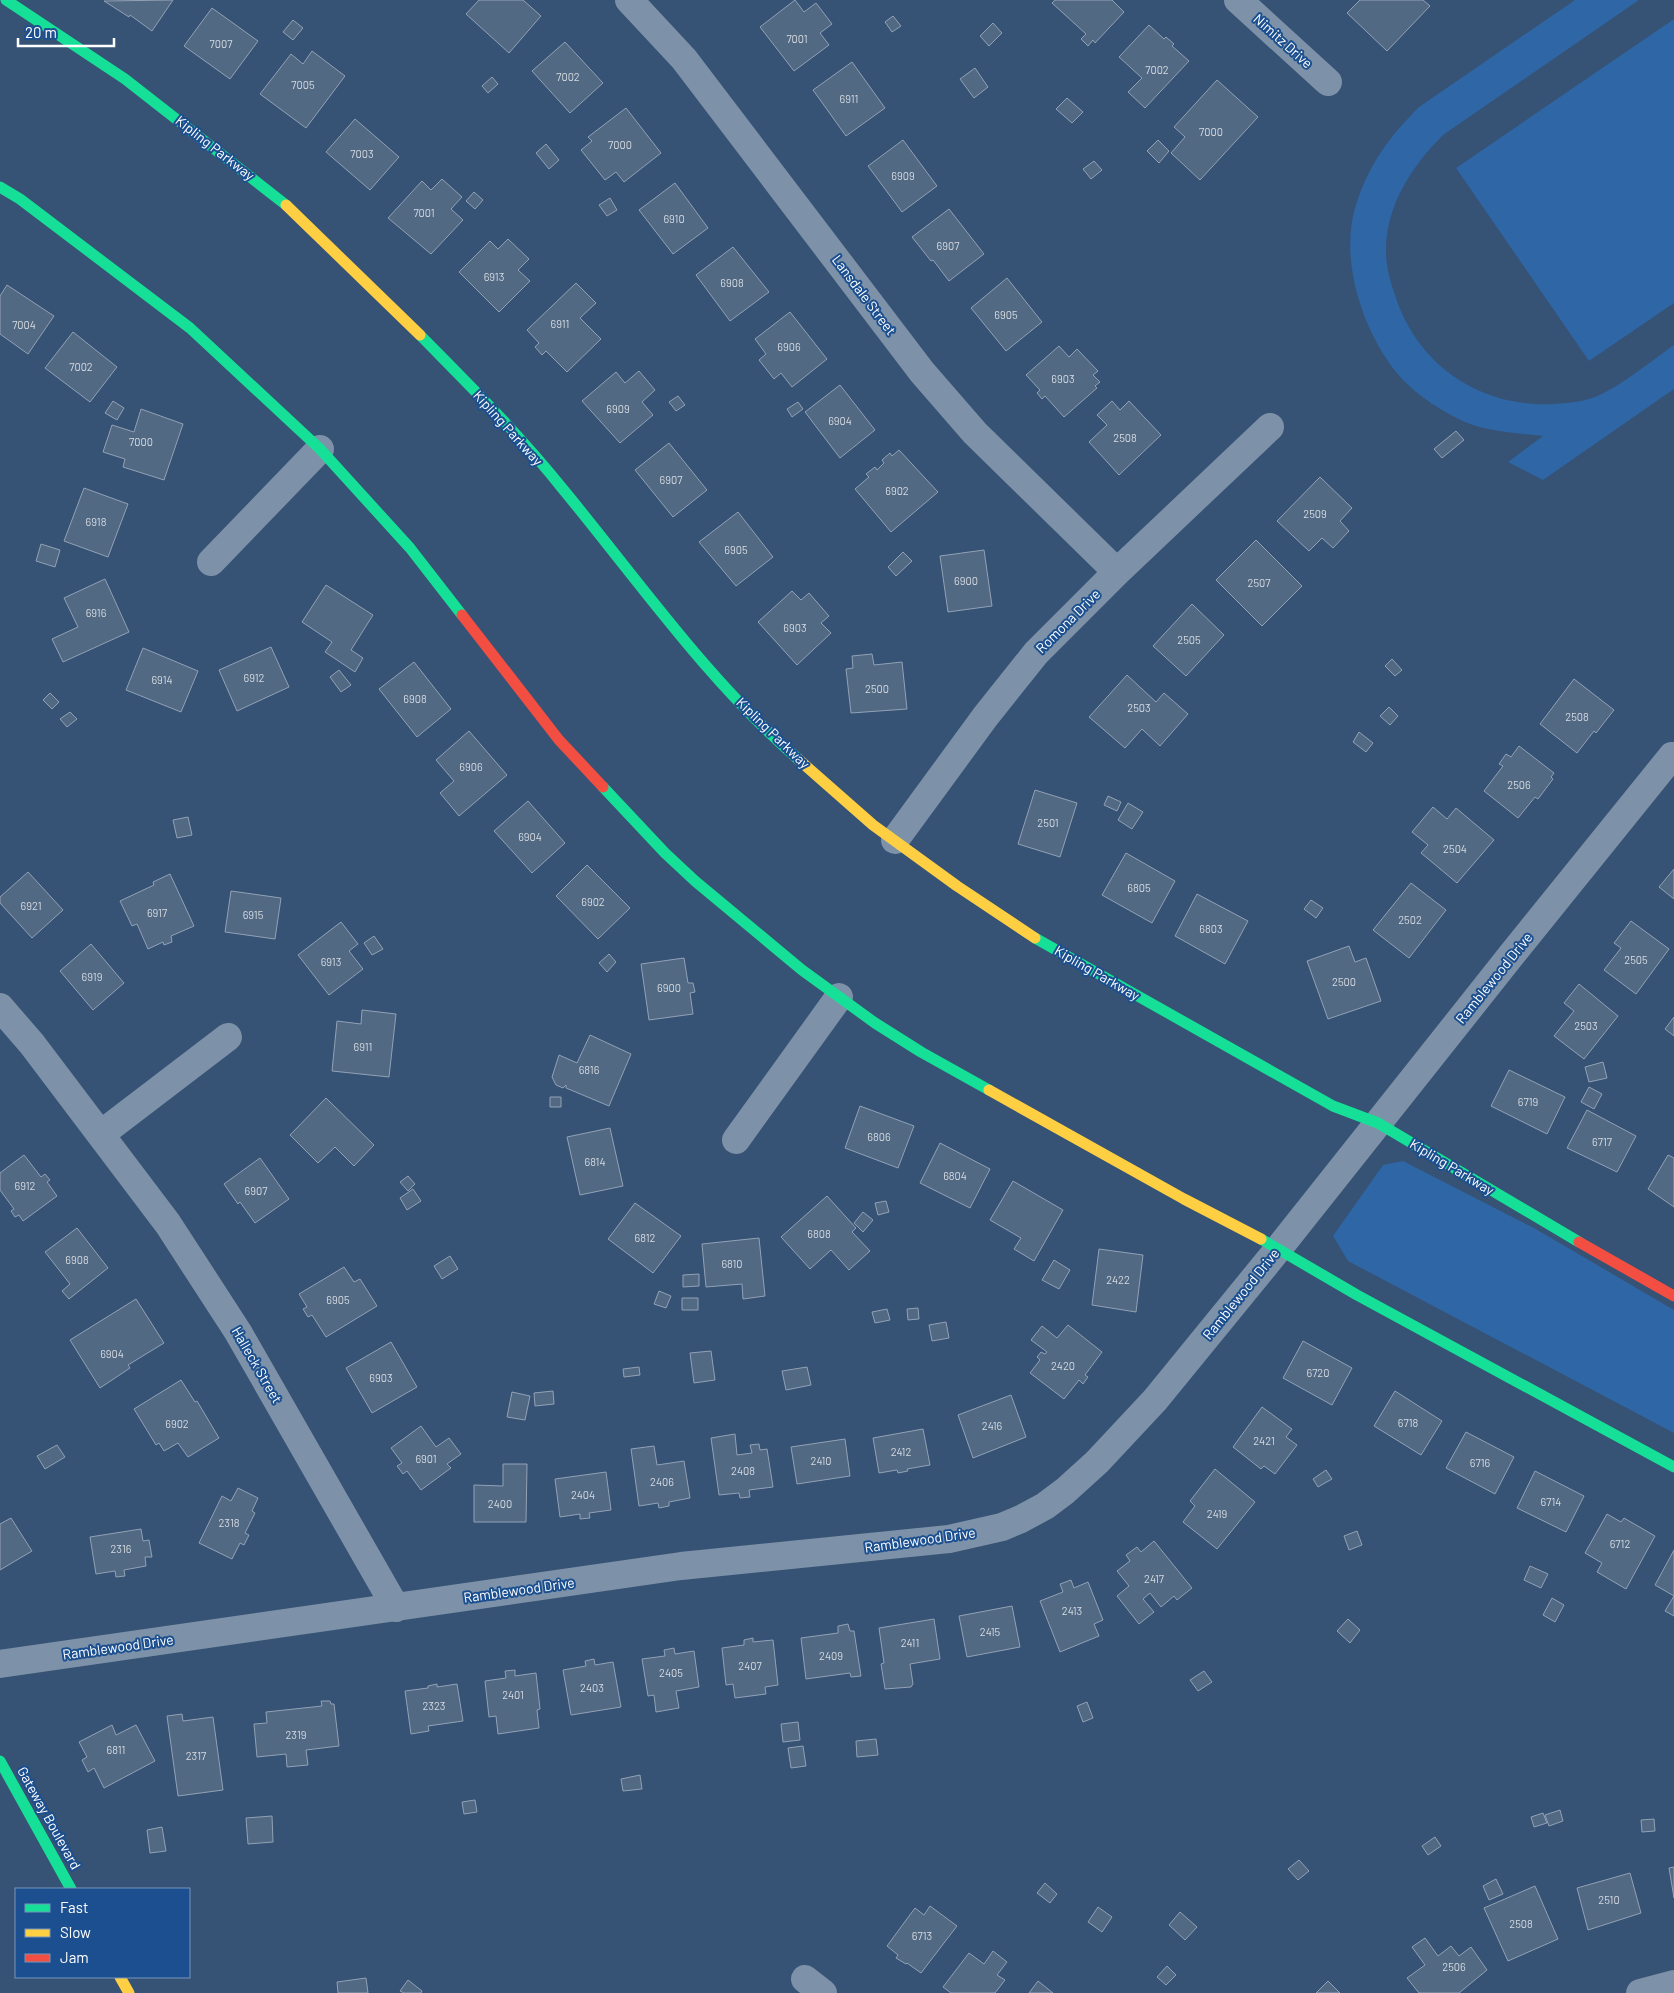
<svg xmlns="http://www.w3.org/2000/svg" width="1674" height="1993" viewBox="0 0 1674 1993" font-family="Barlow,sans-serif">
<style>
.green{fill:#2f66a5}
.building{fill:#526984;stroke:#92a2b6}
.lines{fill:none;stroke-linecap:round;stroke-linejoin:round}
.street{stroke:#7d92a8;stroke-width:28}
.fast{stroke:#16e098;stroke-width:11}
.slow{stroke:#ffcf43;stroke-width:11}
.jam{stroke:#f24e42;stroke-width:11}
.labels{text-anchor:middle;stroke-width:4;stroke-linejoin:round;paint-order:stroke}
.number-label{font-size:11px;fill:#d4dae0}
.street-label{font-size:14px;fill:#fff;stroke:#1b4f8f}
</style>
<rect width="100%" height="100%" fill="#365274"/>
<!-- green -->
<path class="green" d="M1575,0H1639L1443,135C1412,166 1386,205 1386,251C1386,266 1390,281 1395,295C1417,365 1480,408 1554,404C1567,403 1582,402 1595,397C1620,387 1651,361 1674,345V389L1543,480L1508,462L1543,436C1517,433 1489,432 1465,422C1443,412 1418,396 1402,379C1364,337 1338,260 1356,205C1369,164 1389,137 1419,107Z
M1674,19V303L1589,361L1456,168Z
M1403,1161L1534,1228L1674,1310V1433L1348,1261L1333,1236L1383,1165Z"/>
<!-- building -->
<path class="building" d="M173,0L152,31L130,15L129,17L104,1Z
M479,0H523L541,16L509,53L466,14Z
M795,0L804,12L816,3L832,24L820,33L829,45L794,71L760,27Z
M1055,0H1112L1124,12L1095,43L1093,40L1088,46L1081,39L1086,34L1052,3Z
M1360,0H1423L1430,6L1387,51L1347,13Z
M212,8L258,41L230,79L184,46Z
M893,16L901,26L892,32L885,22Z
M293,20L303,28L293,40L283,32Z
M993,23L1002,33L989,46L980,36Z
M1149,25L1164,39L1166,37L1174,44L1172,46L1189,61L1145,108L1128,92L1142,78L1119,57Z
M565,42L603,83L570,113L532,71Z
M312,51L345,76L306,128L260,94L291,54L303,64Z
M852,62L885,108L846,136L813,90Z
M975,68L988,87L974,98L960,79Z
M492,77L498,84L488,93L482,86Z
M1217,80L1258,117L1200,180L1171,153L1185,137L1174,127Z
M1067,98L1083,112L1072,123L1056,109Z
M626,108L661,153L624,182L616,172L605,180L581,150L592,141L588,137Z
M355,119L399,157L370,190L326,152Z
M903,140L937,186L902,212L868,166Z
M1158,140L1169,151L1159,163L1147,151Z
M546,144L559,160L549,169L536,153Z
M1094,161L1102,170L1091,179L1083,169Z
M442,179L462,197L451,209L463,220L431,254L388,218L422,181L431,190Z
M675,183L708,228L673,254L639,210Z
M474,192L483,200L475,209L466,201Z
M610,198L617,210L607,216L599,205Z
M949,209L984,254L949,281L933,260L931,261L912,237Z
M508,239L529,259L518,270L530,281L499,312L459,272L490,241L498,249Z
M733,247L769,292L730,321L696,275Z
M1007,278L1042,322L1006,351L971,308Z
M576,283L596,303L580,318L601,339L567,372L546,351L542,355L535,347L539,343L527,330Z
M7,285L54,316L28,354L0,334V296Z
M790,312L827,359L792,387L781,373L774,379L759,360L766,354L755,339Z
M73,332L117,367L90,402L45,368Z
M1059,346L1069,357L1077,349L1098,371L1093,375L1100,382L1095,386L1097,388L1064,417L1045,396L1042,399L1037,393L1040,390L1026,375Z
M639,371L655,390L642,402L653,415L620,443L582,401L616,372L625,383Z
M840,385L875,430L840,458L805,412Z
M678,396L685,405L676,411L669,402Z
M113,401L124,408L117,420L105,413Z
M1112,401L1120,410L1129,401L1161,435L1119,475L1089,442L1107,425L1097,415Z
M798,402L803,409L792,417L787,409Z
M141,409L183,424L164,480L123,467L125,459L103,452L112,425L134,432Z
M1456,431L1464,440L1442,458L1434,449Z
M669,443L707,490L673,517L635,470Z
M899,450L938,492L891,532L855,489L869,477L866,474L875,467L877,470L884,463L882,460L890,453L892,456Z
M1320,477L1352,508L1340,521L1349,531L1333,548L1322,538L1309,551L1277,521Z
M84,488L128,504L108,557L64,541Z
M738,512L773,557L736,586L699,542Z
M1256,540L1302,586L1262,626L1216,580Z
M41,544L60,550L55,567L36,561Z
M984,550L992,606L948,612L940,556Z
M903,552L912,561L896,576L888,567Z
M105,579L129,632L63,662L52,639L78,627L64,598Z
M326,585L373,615L351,650L363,658L355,672L325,652L332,642L302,622Z
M792,591L801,600L809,593L829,616L821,623L831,633L797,665L758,622Z
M1192,604L1224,635L1186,676L1153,646Z
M271,647L289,687L237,711L219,670Z
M143,648L198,671L181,712L126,690Z
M872,654L874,665L902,662L907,709L851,713L846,669L853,668L852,656Z
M1392,659L1402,670L1395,676L1385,666Z
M414,662L451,709L417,737L379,689Z
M339,670L351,685L341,692L330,677Z
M1127,675L1156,702L1164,693L1188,714L1160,746L1142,729L1125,748L1089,717Z
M1574,679L1614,710L1596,733L1594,731L1577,753L1540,724Z
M50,693L59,702L52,709L43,700Z
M1389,707L1398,716L1390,725L1380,716Z
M70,712L77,719L67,727L60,719Z
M469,731L507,775L459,816L440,793L454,781L436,760Z
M1359,732L1373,743L1366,752L1353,742Z
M1519,746L1554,773L1551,777L1553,779L1538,799L1535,797L1518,818L1484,791L1503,766L1499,764L1506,754L1511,757Z
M1035,790L1077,803L1060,857L1018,844Z
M1108,796L1121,802L1117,811L1104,805Z
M528,801L565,843L532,873L494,831Z
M1128,803L1143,812L1132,829L1118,820Z
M1433,807L1447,819L1456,808L1494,840L1457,883L1421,853L1428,845L1412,832Z
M188,817L192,835L177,838L173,820Z
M1126,853L1175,881L1152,923L1102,895Z
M587,865L630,908L598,939L556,896Z
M1674,869V899L1659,887Z
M28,872L63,910L32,938L0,903V897Z
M170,874L194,926L171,936L172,942L164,945L163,942L148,949L137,924L132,926L120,901L154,885L153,882Z
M1411,883L1446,910L1409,958L1373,930Z
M231,891L281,898L275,939L225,932Z
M1197,894L1248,921L1225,964L1175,936Z
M1311,900L1323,908L1316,918L1304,909Z
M1631,921L1669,949L1636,994L1604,970L1621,948L1614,943Z
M341,922L358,944L349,951L363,969L329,995L298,955Z
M374,936L383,949L372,955L364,943Z
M91,944L124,983L93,1010L60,971Z
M1349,946L1355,962L1366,958L1381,1001L1328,1019L1307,961Z
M609,954L616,962L607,972L599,963Z
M684,958L688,983H693L695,992L690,993L693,1014L649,1020L641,964Z
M1579,984L1618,1016L1584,1059L1554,1036L1574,1011L1564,1003Z
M362,1010L396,1014L389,1077L332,1071L337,1021L361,1024Z
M1674,1017V1036L1665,1029Z
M590,1035L631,1054L609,1106L566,1088V1085L563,1088L556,1085L552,1077L559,1055L577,1063Z
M1603,1062L1607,1078L1589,1082L1585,1067Z
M1509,1070L1565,1097L1547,1134L1491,1106Z
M1589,1087L1602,1094L1594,1109L1581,1102Z
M550,1097H561V1107H550Z
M326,1098L374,1145L354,1166L335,1147L318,1163L290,1135Z
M860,1106L914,1126L898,1168L845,1148Z
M1587,1110L1636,1136L1617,1172L1567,1148Z
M610,1128L623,1186L580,1195L567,1137Z
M940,1143L990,1169L970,1208L920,1183Z
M24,1155L41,1177L45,1174L50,1180L47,1182L57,1196L23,1221L19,1215L15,1217L11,1211L14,1209L0,1190V1173Z
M1668,1155L1674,1158V1207L1648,1189Z
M260,1158L289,1199L255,1223L240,1202L238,1204L224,1184Z
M408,1176L415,1184L408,1191L400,1182Z
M1013,1181L1063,1210L1034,1261L1014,1249L1021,1238L990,1220Z
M413,1189L421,1201L407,1210L400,1198Z
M827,1196L856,1228L852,1232L870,1251L849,1270L831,1250L810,1269L781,1237Z
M886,1201L889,1212L878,1215L875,1203Z
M635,1203L681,1236L653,1273L608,1239Z
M863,1212L873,1220L863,1232L854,1223Z
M77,1228L108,1268L69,1299L62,1291L70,1284L45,1252Z
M759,1238L765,1296L743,1299L742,1284L706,1287L702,1244Z
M1099,1249L1143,1255L1136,1312L1092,1305Z
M450,1256L458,1269L442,1279L434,1266Z
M1054,1260L1070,1270L1059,1289L1042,1280Z
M344,1267L354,1282L360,1279L377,1306L326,1337L312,1315L308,1317L303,1309L307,1307L299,1294Z
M699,1274V1286L683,1287V1275Z
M659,1291L671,1296L666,1308L654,1304Z
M682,1298H698V1310H682Z
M136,1299L164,1343L128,1365L130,1368L100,1388L70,1340Z
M918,1308L919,1319L908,1320L907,1309Z
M887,1309L890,1320L875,1323L872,1312Z
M946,1322L949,1338L932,1341L929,1325Z
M1068,1325L1102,1352L1085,1375L1088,1377L1083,1384L1079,1380L1064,1399L1030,1373L1040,1360L1037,1357L1041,1352L1045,1354L1047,1352L1031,1340L1042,1326L1057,1338Z
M1303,1341L1352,1368L1332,1405L1283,1378Z
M391,1342L417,1387L372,1413L346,1368Z
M711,1351L715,1380L694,1383L690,1353Z
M639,1367L640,1375L624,1377L623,1369Z
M807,1367L811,1385L786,1390L782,1371Z
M181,1380L195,1402L197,1401L219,1438L188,1457L178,1443L164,1451L159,1443L156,1445L134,1409Z
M553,1391L554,1404L535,1406L534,1393Z
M1395,1391L1442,1421L1421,1455L1374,1426Z
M512,1392L530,1396L525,1420L507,1417Z
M1011,1395L1026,1437L973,1458L958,1415Z
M1262,1407L1292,1429L1286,1437L1297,1445L1275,1474L1264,1466L1261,1469L1233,1447Z
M421,1426L436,1447L449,1438L461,1454L447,1464L451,1468L421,1490L407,1471L403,1474L397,1466L402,1463L391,1448Z
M923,1429L930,1465L907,1469L908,1471L898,1473L897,1470L879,1473L873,1438Z
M1466,1432L1514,1457L1495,1494L1446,1468Z
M735,1434L737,1455L752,1453L750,1445L759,1444L760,1450L767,1449L773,1487L749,1490L750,1497L740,1498L739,1493L719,1495L711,1438Z
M845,1439L850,1476L797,1484L791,1447Z
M57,1445L65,1457L45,1469L37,1456Z
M654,1446L657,1465L684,1461L690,1498L669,1502V1506L659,1508L658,1503L639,1506L631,1449Z
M503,1464H527L526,1522H474V1485L503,1486Z
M1215,1469L1255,1502L1217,1549L1183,1522L1195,1506L1190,1501Z
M1326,1470L1332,1479L1318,1487L1313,1479Z
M1535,1471L1584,1496L1566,1532L1517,1508Z
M606,1472L611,1510L589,1513L590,1518L580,1519V1514L560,1517L555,1479Z
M238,1488L258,1498L252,1511L255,1513L245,1533L249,1535L244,1545L240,1543L232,1559L199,1543L222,1496L231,1501Z
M1607,1514L1621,1522L1624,1518L1655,1536L1626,1589L1597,1572L1602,1563L1585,1553Z
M11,1518L32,1551L0,1570V1524Z
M141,1529L143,1541L149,1540L152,1557H145L146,1566L124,1570L125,1576L116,1577L115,1571L96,1574L90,1537Z
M1357,1531L1362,1545L1349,1550L1344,1536Z
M1154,1541L1192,1588L1177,1600L1174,1596L1161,1607L1150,1593L1143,1599L1154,1612L1139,1624L1117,1596L1129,1586L1117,1571L1130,1561L1126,1555L1137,1547L1141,1552Z
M1674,1550V1616L1665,1611L1674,1596L1655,1585Z
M1530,1566L1548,1574L1541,1588L1524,1580Z
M1071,1580L1074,1588L1088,1582L1103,1620L1094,1624L1099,1636L1060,1652L1040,1601L1063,1592L1060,1584Z
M1552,1598L1564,1605L1555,1622L1543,1615Z
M1012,1606L1020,1647L967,1657L959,1616Z
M934,1619L940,1659L910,1664L913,1684L911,1687L885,1689L881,1664L884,1663L879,1628Z
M1348,1619L1360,1630L1350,1643L1337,1631Z
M848,1624L850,1631H854L861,1676L851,1677L850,1673L806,1679L801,1638L838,1633V1626Z
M753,1638V1642L773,1640L778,1685L765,1687L766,1694L735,1698L733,1684L726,1685L722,1648L744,1645V1640Z
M674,1648L675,1654L694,1651L699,1687L676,1691L679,1708L656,1712L654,1695L648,1696L642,1659L665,1656L664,1650Z
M594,1659L595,1665L613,1662L621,1707L571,1715L563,1670L586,1666L585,1661Z
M515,1670V1676L536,1673L540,1709L537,1710L539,1728L498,1734L496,1716L489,1717L485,1681L506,1678L505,1671Z
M1204,1671L1212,1682L1198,1691L1190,1680Z
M437,1684V1687L457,1684L463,1721L428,1726L429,1731L411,1734L405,1691L428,1688V1686Z
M321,1701H330L331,1704H334L339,1746L306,1750L308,1765L287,1767L286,1754L257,1757L254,1724L267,1723L266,1712L322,1706Z
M1087,1702L1093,1718L1083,1722L1077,1706Z
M182,1714L183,1721L213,1717L223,1790L178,1796L167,1716Z
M798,1722L800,1740L783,1742L781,1724Z
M112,1725L116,1735L136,1725L155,1761L104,1788L94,1768L88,1772L82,1760L87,1757L79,1742Z
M876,1739L878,1755L857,1757L856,1741Z
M803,1746L806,1766L791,1768L788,1748Z
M640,1775L642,1789L623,1791L621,1779Z
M475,1800L477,1812L464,1814L462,1802Z
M1560,1810L1563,1821L1549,1826L1545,1815Z
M1543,1813L1547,1823L1534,1827L1531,1817Z
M272,1816L273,1842L248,1844L246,1818Z
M1654,1819L1655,1831L1642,1832L1641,1820Z
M162,1827L166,1851L150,1853L147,1830Z
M1435,1837L1441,1846L1428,1855L1422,1846Z
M1299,1860L1309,1871L1298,1880L1288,1869Z
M1674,1867V1898L1669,1868Z
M1630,1873L1641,1913L1588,1930L1577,1888Z
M1496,1879L1503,1894L1489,1900L1483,1886Z
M1045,1883L1057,1894L1050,1903L1037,1893Z
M1535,1886L1558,1939L1508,1961L1484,1908Z
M930,1906L957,1926L921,1973L907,1963L906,1964L896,1958L898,1955L887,1946L915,1908L924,1915Z
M1098,1907L1112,1917L1102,1932L1088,1922Z
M1180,1912L1197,1927L1185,1940L1169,1925Z
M1425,1938L1438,1956L1451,1946L1459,1956L1471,1947L1487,1970L1459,1993H1419L1407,1978L1425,1965L1412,1947Z
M993,1951L1007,1962L997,1975L1005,1980L995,1993H951L943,1987L969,1953L984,1964Z
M1167,1966L1176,1975L1166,1985L1157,1977Z
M366,1978L368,1993H338L337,1982Z
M408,1980L422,1991L421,1993H404L400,1991Z
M1038,1981L1053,1993H1029Z
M1328,1981L1340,1993H1316Z"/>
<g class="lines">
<!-- street -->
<path class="street" d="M629,0L684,59L922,372L975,433L1117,572
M1238,0L1328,82
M211,562L320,449
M895,840L985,717L1036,653L1117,572L1270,427
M0,1007L32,1044L168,1224L238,1332L396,1608
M101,1134L228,1037
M736,1140L839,997
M0,1664L681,1566L949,1539L1002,1527L1021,1519L1045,1506L1065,1491L1097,1462L1155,1400L1279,1248L1513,953L1672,756L1674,758
M805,1979L823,1993
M1640,1993L1674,1984"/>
<!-- fast -->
<path class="fast" d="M6,0L125,79L286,205
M0,187L20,199L190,328L320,449L410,548L462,615
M420,335C469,385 519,434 562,488C638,580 707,680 798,759
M603,787L665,853L695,881L802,970L875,1023L921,1052L989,1090
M1035,938L1333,1106L1378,1123L1579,1242
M1261,1239L1357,1295L1674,1467
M0,1761L71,1889"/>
<!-- slow -->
<path class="slow" d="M286,205L420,335
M798,759L873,825L957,886L1035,938
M989,1090L1184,1199L1261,1239
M120,1977L129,1993"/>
<!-- jam -->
<path class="jam" d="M462,615L559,740L603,787
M1579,1242L1674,1296"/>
</g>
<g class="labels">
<!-- number labels -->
<g class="number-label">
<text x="797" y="43">7001</text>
<text x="221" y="48">7007</text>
<text x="1157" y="74">7002</text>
<text x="568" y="81">7002</text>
<text x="303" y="89">7005</text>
<text x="849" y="103">6911</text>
<text x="1211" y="136">7000</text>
<text x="620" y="149">7000</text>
<text x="362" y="158">7003</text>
<text x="903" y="180">6909</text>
<text x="424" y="217">7001</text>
<text x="674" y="223">6910</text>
<text x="948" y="250">6907</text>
<text x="494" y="281">6913</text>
<text x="732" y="287">6908</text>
<text x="1006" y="319">6905</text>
<text x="560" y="328">6911</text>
<text x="24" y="329">7004</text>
<text x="789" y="351">6906</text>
<text x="81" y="371">7002</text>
<text x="1063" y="383">6903</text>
<text x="618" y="413">6909</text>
<text x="840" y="425">6904</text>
<text x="1125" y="442">2508</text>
<text x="141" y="446">7000</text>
<text x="671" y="484">6907</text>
<text x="897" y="495">6902</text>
<text x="1315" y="518">2509</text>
<text x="96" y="526">6918</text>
<text x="736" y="554">6905</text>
<text x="966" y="585">6900</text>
<text x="1259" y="587">2507</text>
<text x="96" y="617">6916</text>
<text x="795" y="632">6903</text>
<text x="1189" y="644">2505</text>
<text x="254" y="682">6912</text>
<text x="162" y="684">6914</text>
<text x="877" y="693">2500</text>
<text x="415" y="703">6908</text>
<text x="1139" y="712">2503</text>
<text x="1577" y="721">2508</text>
<text x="471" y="771">6906</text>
<text x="1519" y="789">2506</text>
<text x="1048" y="827">2501</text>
<text x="530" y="841">6904</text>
<text x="1455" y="853">2504</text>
<text x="1139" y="892">6805</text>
<text x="593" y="906">6902</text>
<text x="31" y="910">6921</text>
<text x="157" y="917">6917</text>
<text x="253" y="919">6915</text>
<text x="1410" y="924">2502</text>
<text x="1211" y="933">6803</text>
<text x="1636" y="964">2505</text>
<text x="331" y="966">6913</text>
<text x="92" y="981">6919</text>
<text x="1344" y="986">2500</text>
<text x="669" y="992">6900</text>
<text x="1586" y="1030">2503</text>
<text x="363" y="1051">6911</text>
<text x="589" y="1074">6816</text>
<text x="1528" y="1106">6719</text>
<text x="879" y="1141">6806</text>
<text x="1602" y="1146">6717</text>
<text x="595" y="1166">6814</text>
<text x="955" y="1180">6804</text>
<text x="25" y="1190">6912</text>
<text x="256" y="1195">6907</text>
<text x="819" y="1238">6808</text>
<text x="645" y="1242">6812</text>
<text x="77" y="1264">6908</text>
<text x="732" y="1268">6810</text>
<text x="1118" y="1284">2422</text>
<text x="338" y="1304">6905</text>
<text x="112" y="1358">6904</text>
<text x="1063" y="1370">2420</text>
<text x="1318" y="1377">6720</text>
<text x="381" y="1382">6903</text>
<text x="1408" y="1427">6718</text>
<text x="177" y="1428">6902</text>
<text x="992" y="1430">2416</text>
<text x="1264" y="1445">2421</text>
<text x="901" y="1456">2412</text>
<text x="426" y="1463">6901</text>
<text x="821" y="1465">2410</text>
<text x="1480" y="1467">6716</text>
<text x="743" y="1475">2408</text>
<text x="662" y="1486">2406</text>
<text x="583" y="1499">2404</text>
<text x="1551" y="1506">6714</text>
<text x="500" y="1508">2400</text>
<text x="1217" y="1518">2419</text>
<text x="229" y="1527">2318</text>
<text x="1620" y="1548">6712</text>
<text x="121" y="1553">2316</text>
<text x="1154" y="1583">2417</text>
<text x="1072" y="1615">2413</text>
<text x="990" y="1636">2415</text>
<text x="910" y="1647">2411</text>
<text x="831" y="1660">2409</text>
<text x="750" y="1670">2407</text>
<text x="671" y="1677">2405</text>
<text x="592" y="1692">2403</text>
<text x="513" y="1699">2401</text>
<text x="434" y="1710">2323</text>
<text x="296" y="1739">2319</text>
<text x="116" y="1754">6811</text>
<text x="196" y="1760">2317</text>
<text x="1609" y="1904">2510</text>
<text x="1521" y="1928">2508</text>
<text x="922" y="1940">6713</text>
<text x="1454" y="1971">2506</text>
</g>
<!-- street labels -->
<g class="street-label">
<text transform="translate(1283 41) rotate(42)" y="5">Nimitz Drive</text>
<text transform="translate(215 148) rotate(38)" y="5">Kipling Parkway</text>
<text transform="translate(864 295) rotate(53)" y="5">Lansdale Street</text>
<text transform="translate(508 428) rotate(48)" y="5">Kipling Parkway</text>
<text transform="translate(1068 621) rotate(-45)" y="5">Romona Drive</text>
<text transform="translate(773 733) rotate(44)" y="5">Kipling Parkway</text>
<text transform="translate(1097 973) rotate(30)" y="5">Kipling Parkway</text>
<text transform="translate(1494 978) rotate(-51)" y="5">Ramblewood Drive</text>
<text transform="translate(1452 1167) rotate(31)" y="5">Kipling Parkway</text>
<text transform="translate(1241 1294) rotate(-51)" y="5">Ramblewood Drive</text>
<text transform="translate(257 1365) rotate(60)" y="5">Halleck Street</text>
<text transform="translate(920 1540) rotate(-8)" y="5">Ramblewood Drive</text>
<text transform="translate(519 1590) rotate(-8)" y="5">Ramblewood Drive</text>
<text transform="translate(118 1647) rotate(-8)" y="5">Ramblewood Drive</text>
<text transform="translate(49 1818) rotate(61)" y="5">Gateway Boulevard</text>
</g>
</g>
<!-- legend -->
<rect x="15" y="1888" width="175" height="90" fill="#1b4f8f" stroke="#7695bc"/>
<rect x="25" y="1904" width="25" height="8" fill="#16e098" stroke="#7695bc"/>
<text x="60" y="1913" font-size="15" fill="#ffffff">Fast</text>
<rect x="25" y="1929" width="25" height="8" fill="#ffcf43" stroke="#7695bc"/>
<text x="60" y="1938" font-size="15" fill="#ffffff">Slow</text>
<rect x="25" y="1954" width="25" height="8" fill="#f24e42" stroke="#7695bc"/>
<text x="60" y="1963" font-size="15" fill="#ffffff">Jam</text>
<!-- scale -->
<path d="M18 38v8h96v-8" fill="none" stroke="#ffffff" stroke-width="2.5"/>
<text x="25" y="38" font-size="15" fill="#ffffff" stroke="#1b4f8f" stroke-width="4" paint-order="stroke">20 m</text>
</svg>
